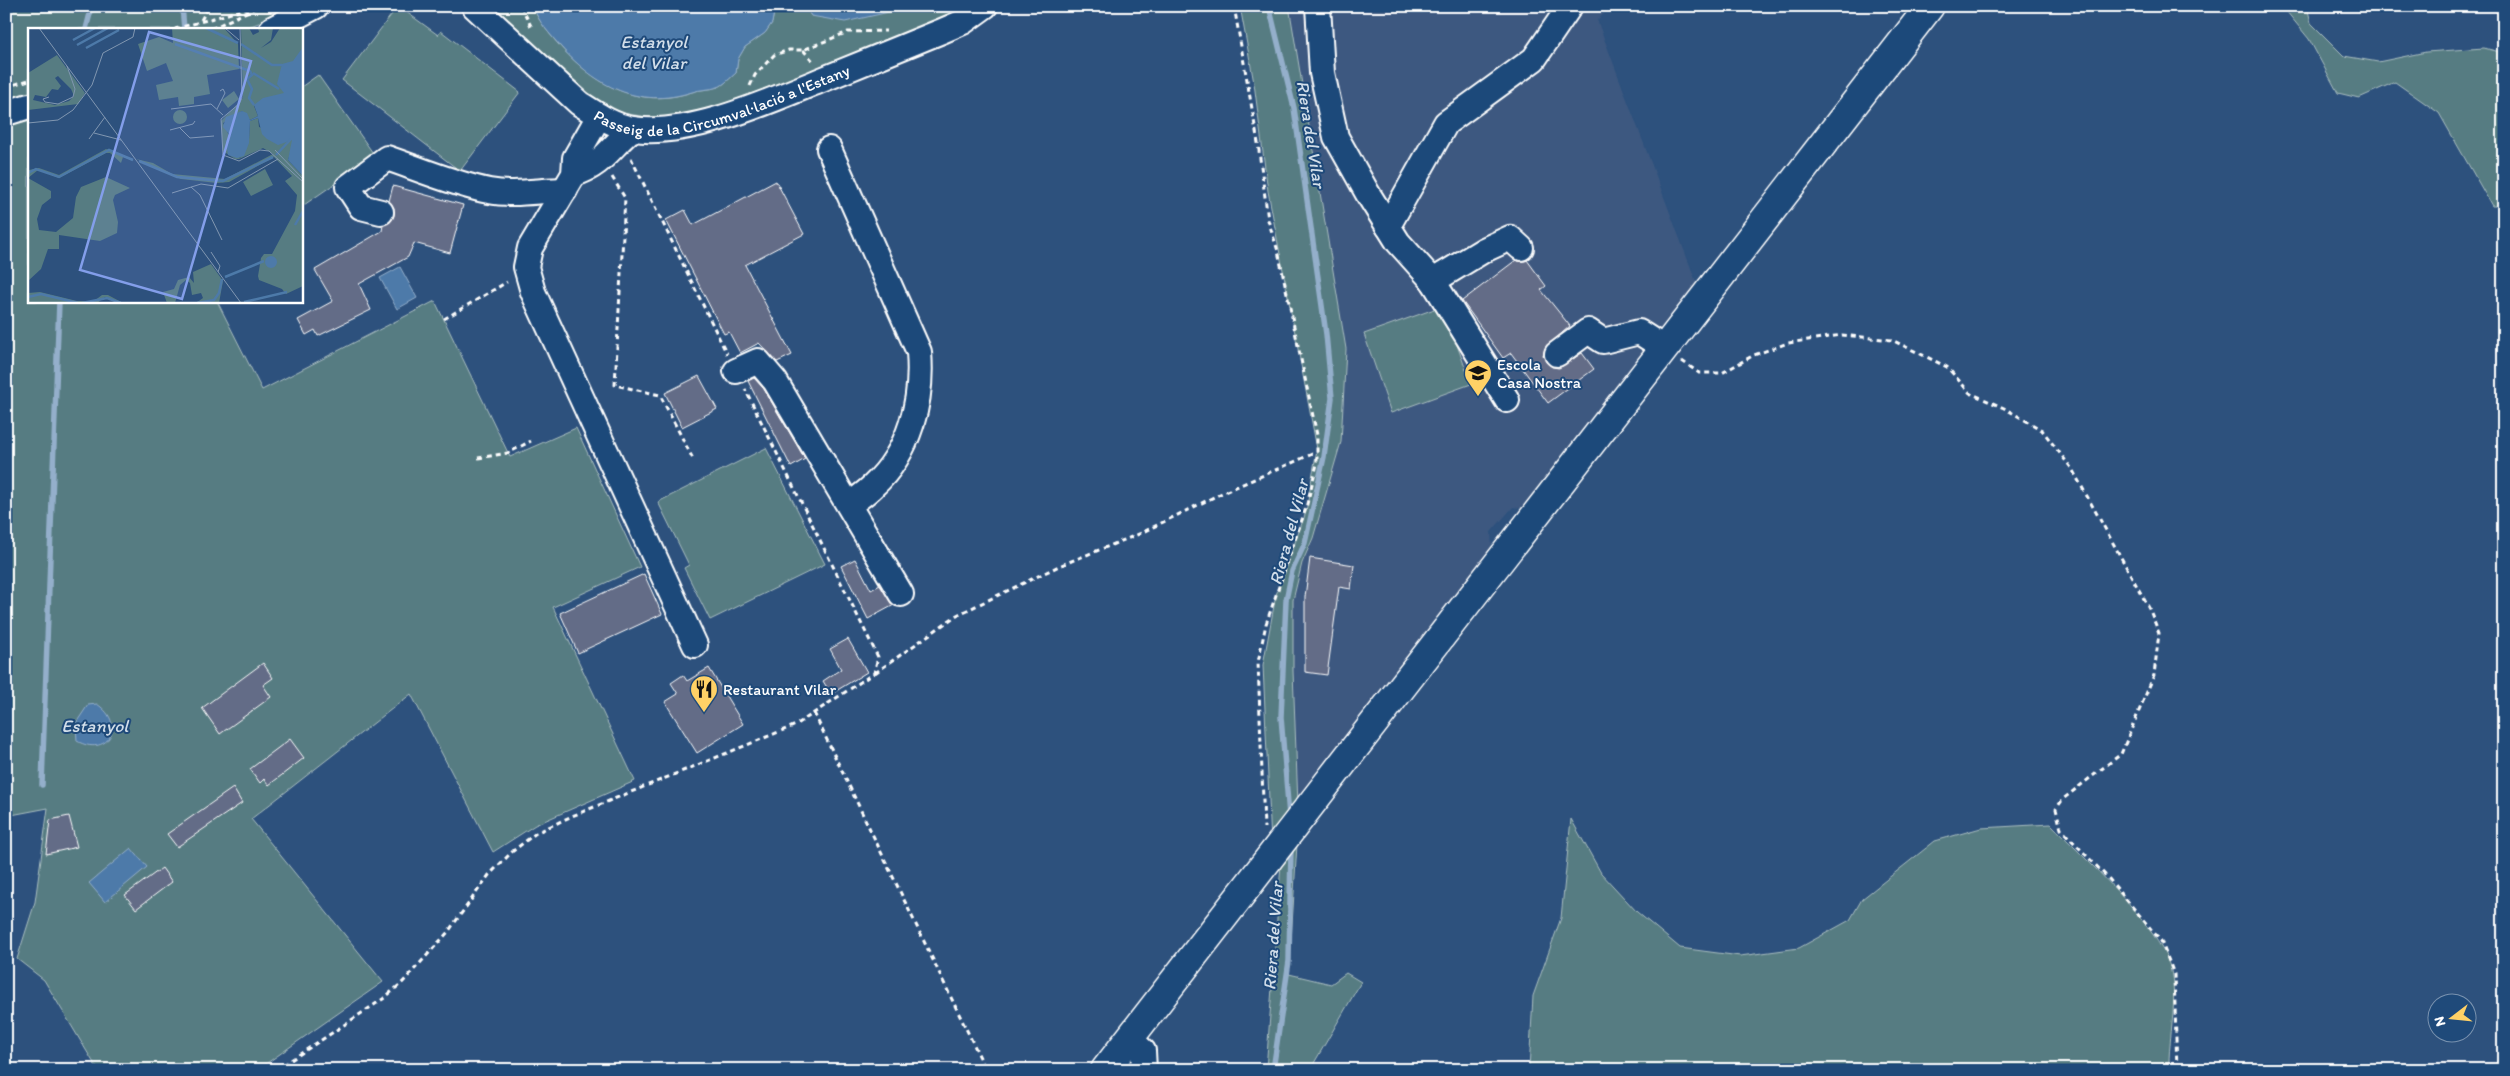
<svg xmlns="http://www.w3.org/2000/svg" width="2510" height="1076" viewBox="0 0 2510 1076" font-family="Itim,sans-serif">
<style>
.built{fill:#3e5980}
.green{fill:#567c82;stroke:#aabec0}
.water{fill:#4d7aa9;stroke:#94afcb}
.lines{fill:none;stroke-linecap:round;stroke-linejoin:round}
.stream{stroke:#94afcb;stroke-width:5.5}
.building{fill:#646c87;stroke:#fff}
.minor-casing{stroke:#fff;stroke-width:28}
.major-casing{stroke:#fff;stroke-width:31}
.path{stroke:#fff;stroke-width:3;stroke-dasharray:5 4;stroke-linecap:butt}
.minor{stroke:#1f4a7a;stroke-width:24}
.major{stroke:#1f4a7a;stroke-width:28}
.labels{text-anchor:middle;stroke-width:4;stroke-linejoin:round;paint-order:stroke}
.street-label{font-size:16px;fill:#fff;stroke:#1f4a7a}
.poi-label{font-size:16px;fill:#fff;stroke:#1f4a7a;text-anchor:start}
.water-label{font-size:18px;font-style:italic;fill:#d2deea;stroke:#1f4a7a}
.inset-river{fill:none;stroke:#4d7aa9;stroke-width:2.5}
.inset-road{fill:none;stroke:#8197b1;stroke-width:1}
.view{fill:#839eea;fill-opacity:0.15;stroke:#839eea;stroke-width:2.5}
.inset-edge{fill:none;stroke:#fff;stroke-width:2.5}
</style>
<rect width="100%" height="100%" fill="#2d517d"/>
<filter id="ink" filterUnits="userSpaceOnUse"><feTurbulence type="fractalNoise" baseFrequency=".02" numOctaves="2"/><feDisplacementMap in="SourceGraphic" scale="10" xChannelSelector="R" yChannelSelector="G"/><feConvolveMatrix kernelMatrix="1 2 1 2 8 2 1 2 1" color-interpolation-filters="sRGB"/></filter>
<g filter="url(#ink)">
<!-- built -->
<path class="built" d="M1289,6H1613L1597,20L1698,287L1525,509L1513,507L1491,532L1492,553L1298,806L1293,671V600L1302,563L1313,538L1346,349Z"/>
<!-- green -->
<path class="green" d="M6,6H294L269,19L243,29H29V96L6,103Z
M398,6L438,35L441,31L520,92L460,171L342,80Z
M489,6H533C538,21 548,32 558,44C594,84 637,110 692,92C700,89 710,90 718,87C724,85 731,77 736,73L738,59L745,47L765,33L772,23L775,6H805L811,16L898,10L907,6H968L948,19L737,104L663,119L620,113L596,99Z
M1240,6H1289L1346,349L1341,442L1313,538L1302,563L1293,600V671L1298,806L1271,844L1263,665L1276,595L1306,512L1317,449L1268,191L1254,83Z
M2282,6H2307L2311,23L2344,56L2378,62L2426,52L2484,48L2504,53V206H2492L2439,113L2395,82L2359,98L2338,93L2309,39Z
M318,75L375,156L301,207V87Z
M29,116V301H217L262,390L435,301L510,457L576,428L640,567L553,607L635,781L535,825L493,852L411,694L251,819L383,982L257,1070H98L44,980L17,959L35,902L48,808L6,816V123Z
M1443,306L1471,384L1391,413L1364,334Z
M766,448L825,564L710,620L684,568L689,565L658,502Z
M1571,819L1601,873L1637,912L1680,948L1740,956L1799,948L1850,920L1862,899L1935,841L1981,828L2051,824C2082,856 2159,926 2170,967C2179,1001 2168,1036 2169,1070H1529L1533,996L1561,918Z
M1297,844L1289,974L1331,984L1346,973L1361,982L1310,1070H1266L1281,864Z"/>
<!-- water -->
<path class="water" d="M533,6H775L772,23L765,33L745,47L738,59L736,73C731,77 724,85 718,87C710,90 700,89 692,92C638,109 596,86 561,47C550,34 538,22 533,6Z
M805,6H907L898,10L845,22L811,16Z
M400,267L417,298L397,309L380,278Z
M97,704C128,725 107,758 77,741L76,723L88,705Z
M131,848L147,867L105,902L89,883Z"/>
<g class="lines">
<!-- stream -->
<path class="stream" d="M182,6L184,29
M1269,6L1294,108L1326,334L1332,398L1324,457L1305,543L1292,571L1286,600L1281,717L1289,816
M86,29L92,6
M42,785L59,301
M1273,1070L1289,961L1291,846"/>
</g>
<!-- building -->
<path class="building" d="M776,181L804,234L745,265L792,355L777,362L759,343L740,353L729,332L724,334L666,220L685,210L693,225Z
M393,186L463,205L450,253L414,243L408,257L359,284L371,310L318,336L315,330L306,335L298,320L333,301L315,270L382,231L383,225L391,221L394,215V208L389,201Z
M1516,260H1527L1546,286L1541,290L1570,326L1545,348L1543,355L1546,362L1552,367L1559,368L1582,353L1594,369L1548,403L1511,353L1503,358L1462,301Z
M699,376L717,409L682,427L665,393Z
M754,378L764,389L805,459L791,467L748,381Z
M1310,558L1354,565L1351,589L1339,587L1327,675L1305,672V597Z
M855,559L871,590L880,585L894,605L868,619L841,566Z
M644,574L662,614L578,653L560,613Z
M848,639L867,672L831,694L823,681L841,669L830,649Z
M263,663L273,678L263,685L271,697L220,734L202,708Z
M709,668L743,724L697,753L665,702L678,694L671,683L683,675L687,681Z
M290,739L304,758L269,785L264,779L260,783L250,769Z
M233,788L242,803L177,847L167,834Z
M69,816L77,847L46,854L50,820Z
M162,868L172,882L136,909L125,895Z"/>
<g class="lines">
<!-- minor casing -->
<g class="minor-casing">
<g id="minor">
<path id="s1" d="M474,6L579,103C596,114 613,126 633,129C690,137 767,102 819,81C860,64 901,48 942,31L963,22L985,6"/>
<path d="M1318,6L1322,73L1336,137L1368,194L1398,242L1433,281L1507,400"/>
<path d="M272,29L316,6"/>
<path d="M6,113L29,106"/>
<path d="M599,116L575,158L574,174L530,248L526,267L533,292L695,645"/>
<path d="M829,149L919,352C923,400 910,452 873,486C866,493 857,499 849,505"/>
<path d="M574,174C602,166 611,146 632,129"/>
<path d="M381,212L361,207L348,187L387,158C419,169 457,185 489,191C514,196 540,190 565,190"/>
<path d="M1388,226L1446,123L1534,59L1570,6"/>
<path d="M1433,281L1484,250L1510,238L1521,248"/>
<path d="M1557,354L1588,331L1603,341L1639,332L1664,348"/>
<path d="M736,371L758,361L775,381L901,594"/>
<path d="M1129,1038L1143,1051L1144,1070"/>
</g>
</g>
<!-- major casing -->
<g class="major-casing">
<path id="major" d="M1105,1070L1930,6"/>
</g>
<!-- path -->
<path class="path" d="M521,6L533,30
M1234,6L1258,143L1268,220L1278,251L1317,435V464L1306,508L1266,624L1258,662L1264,828
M201,20L209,6
M175,29L256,6
M211,29L259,6
M803,50L813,61
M750,86L755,75L774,55L789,50H803L848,32L886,31
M6,87L29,80
M631,158L727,354
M612,177L625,198L615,385L660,395L693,459
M444,319L507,282
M1682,361L1699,373H1722L1754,355L1788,343L1842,335L1892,340L1947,367L1970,393L2004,408L2042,430L2072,469L2149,608L2159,633L2154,675L2121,754L2063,799L2056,809L2061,829L2109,879L2161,941L2174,974L2177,1070
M478,458L508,453L531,441
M875,673L957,615L1059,566L1139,534L1222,493L1317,452
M814,713L986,1070
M276,1070L383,999L403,982L448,932L489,875L513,851L536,833L572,816L796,725L874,673L878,657L745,389"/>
<!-- minor -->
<use href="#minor" class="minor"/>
<!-- major -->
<use href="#major" class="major"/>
</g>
</g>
<!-- icons -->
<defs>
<g id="school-pin" transform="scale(1.4375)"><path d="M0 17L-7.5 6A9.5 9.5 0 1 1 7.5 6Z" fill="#ffd166" stroke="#1f4a7a"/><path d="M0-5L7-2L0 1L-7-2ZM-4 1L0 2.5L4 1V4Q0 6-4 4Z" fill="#111"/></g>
<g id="restaurant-pin" transform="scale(1.4375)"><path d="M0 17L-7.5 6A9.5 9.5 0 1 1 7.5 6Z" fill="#ffd166" stroke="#1f4a7a"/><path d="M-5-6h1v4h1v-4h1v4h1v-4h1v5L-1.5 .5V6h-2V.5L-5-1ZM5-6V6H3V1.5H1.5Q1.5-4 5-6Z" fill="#111"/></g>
</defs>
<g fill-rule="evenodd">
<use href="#school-pin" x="1478" y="373"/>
<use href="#restaurant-pin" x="704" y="689"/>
</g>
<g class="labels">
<!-- street labels -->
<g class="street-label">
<text dy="6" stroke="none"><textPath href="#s1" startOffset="296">Passeig de la Circumval·lació a l'Estany</textPath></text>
</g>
<!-- poi labels -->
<g class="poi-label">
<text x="1497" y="370">Escola<tspan x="1497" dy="18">Casa Nostra</tspan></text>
<text x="723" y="695">Restaurant Vilar</text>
</g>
<!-- water labels -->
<g class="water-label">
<text x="654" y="48">Estanyol<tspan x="654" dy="21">del Vilar</tspan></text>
<text transform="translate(1311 134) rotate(81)" y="6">Riera del Vilar</text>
<text transform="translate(1289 532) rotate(-75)" y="6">Riera del Vilar</text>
<text x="95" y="732">Estanyol</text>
<text transform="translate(1273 936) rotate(-86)" y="6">Riera del Vilar</text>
</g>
</g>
<!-- overview -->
<g transform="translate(28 28)">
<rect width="275" height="275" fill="#2d517d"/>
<path d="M144,0H196L210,16L211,41L179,47L182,66L166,69V76L151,78L150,69L131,72L128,57L145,53L138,35L119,43L110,16L131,9L145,15ZM213,0H221L225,7L231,4L230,0H245L243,12L233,20L243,14L252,0H275V24L258,66L226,78L230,88L222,92L214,83L195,95L212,130L221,111L222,93L230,90L231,99L266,112L260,132L275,148V258L258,266L254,261L231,252L230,248L233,230L236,226H244L267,183L269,167L257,153L264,148L246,129L201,154L189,155L153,151L108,131L125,135L144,146L197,151L245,126L235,120L211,131H207L195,123L193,93L215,70ZM29,27L57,65L50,76L0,82V45ZM30,48L43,61L46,68L41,73L27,77L5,72L7,67L18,69L24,61L30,62L33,58L27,50ZM206,63L211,71L200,80L194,72ZM145 89a7 7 0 1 1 14 0a7 7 0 1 1-14 0ZM78,121L107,133L95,129L93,135L82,125H78L31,150L10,142L0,150L1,142L11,140L31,147ZM237,141L245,157L223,168L215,154ZM78,149L102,160L87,167L85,172L90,194L89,205L72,213L31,207V221H20L13,241L0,253V150L23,163V170L14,177L9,191L11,202L28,204L45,190L48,169L53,159ZM183,236L195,253L191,275H168L175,270L173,265L164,267L162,255L158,252L152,257L147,275H139L135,264L146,261L150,252L161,249L166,255L165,244ZM12,264L49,273H66L74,267H80L95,275L77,269L69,275L0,274V265Z" fill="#567c82" fill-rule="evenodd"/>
<path d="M275,19V148L260,132L264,112L250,117L239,111L234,106L230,90L222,93L221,115L216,128L209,130L200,127L198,113L202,107L195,99L198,89L214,83L219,85L222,92L230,88L226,77L235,70L256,65L249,56L254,36L265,33ZM237 234a6 6 0 1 1 12 0a6 6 0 1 1-12 0Z" fill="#4d7aa9"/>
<path class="inset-river" d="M178,0L210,15M45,12L67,0M147,16L222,43L224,47L219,51L224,61L221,70L226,77M213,16L244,37H254M49,17L80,0M58,20L91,2M225,45L251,61M248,127L263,111M111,133L149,149L195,153L245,129M0,145L8,141L31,149L81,122L105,132M267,197L275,183M197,249L236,233M0,269L13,266L50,275M216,274L259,264M54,275L79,270L93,275M169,275L186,272L191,265L194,251"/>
<path class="inset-road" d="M11,0L213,275M197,0L211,12M212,0L214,70L211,76L193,91L195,127L211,133L232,122L241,123L275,154M21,69L15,71L17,74L30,76L45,69L47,61L39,38M143,81L183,76L195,87M189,81L197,65L195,61L192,63M0,95L30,92L45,82L64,57L75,25L105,9L107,0M152,100L162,110L186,108M142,102L165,96L167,93M66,105L93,112M61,111L77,89M247,122L275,151M163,159L172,167L194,212M144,165L173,156L200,160L250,131M183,224L192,238L190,244"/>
<path class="view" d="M121,4L223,33L154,271L52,242Z"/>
<rect width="275" height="275" class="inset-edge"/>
</g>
<!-- margin -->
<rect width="2510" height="1076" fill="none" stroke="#1f4a7a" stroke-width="25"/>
<rect x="12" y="12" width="2485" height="1051" fill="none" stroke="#fff" stroke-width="2" filter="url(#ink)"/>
<!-- north arrow -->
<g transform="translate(2452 1018) rotate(254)"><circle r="24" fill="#1f4a7a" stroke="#7992af"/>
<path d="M0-4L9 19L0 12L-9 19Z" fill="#ffd166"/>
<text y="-8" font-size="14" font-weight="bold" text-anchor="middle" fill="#ffffff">N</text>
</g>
</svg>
